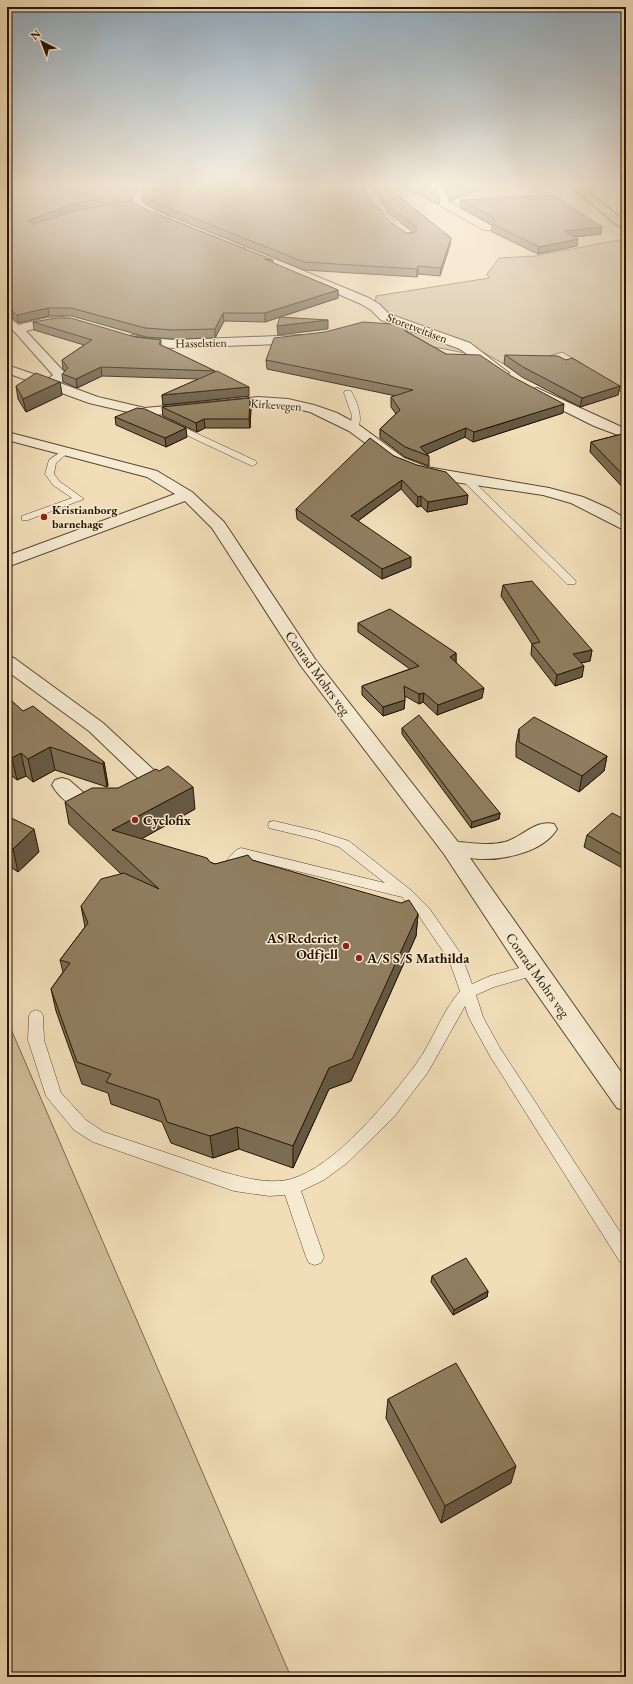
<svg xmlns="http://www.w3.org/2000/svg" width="633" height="1684" viewBox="0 0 633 1684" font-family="'EB Garamond',serif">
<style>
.green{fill:#cfbc9a;stroke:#7b684d}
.water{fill:#ac9a7a;stroke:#776549}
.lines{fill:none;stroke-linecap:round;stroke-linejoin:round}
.lane-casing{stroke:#5a472e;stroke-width:1}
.street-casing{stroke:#5a472e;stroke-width:2}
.primary-casing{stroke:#271500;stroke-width:2}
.lane{fill:#f6ead2;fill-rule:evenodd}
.street{fill:#f6ead2;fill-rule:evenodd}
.primary{fill:#f1deb9;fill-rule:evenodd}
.wall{fill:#7c6c53;stroke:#271500}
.shaded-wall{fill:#655843;stroke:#271500}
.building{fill:#907e60;stroke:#271500}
.poi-dot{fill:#8f2418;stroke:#f6ead2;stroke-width:1.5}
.labels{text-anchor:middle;stroke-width:3;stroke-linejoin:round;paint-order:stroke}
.far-street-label{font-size:12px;fill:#271500;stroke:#f6ead2}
.far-poi-label{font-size:12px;font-weight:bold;fill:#271500;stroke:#f6ead2;text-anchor:start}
.street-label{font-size:14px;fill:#271500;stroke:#f6ead2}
.poi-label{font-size:14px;font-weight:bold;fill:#271500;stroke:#f6ead2;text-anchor:start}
</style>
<rect width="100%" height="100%" fill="#f1deb9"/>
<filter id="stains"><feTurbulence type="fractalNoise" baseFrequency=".005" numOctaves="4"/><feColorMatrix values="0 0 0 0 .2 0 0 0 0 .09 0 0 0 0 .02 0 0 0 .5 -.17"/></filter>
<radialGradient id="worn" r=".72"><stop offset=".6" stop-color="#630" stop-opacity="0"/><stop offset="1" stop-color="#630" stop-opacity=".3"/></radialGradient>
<!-- green -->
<path class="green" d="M619,240L626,244V394L578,370L583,364L562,352L511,368L477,349L470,354L414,343L410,330L375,305L376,296L489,278L487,274L499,258L536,256Z
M7,1020L291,1677H7Z"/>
<!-- water -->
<path class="water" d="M608,187H626V205L622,202L621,195Z"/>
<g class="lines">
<!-- lane casing -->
<g class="lane-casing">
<path id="lane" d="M7,312H10L13,321L21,327V331H15L7,324Z
M345,391H351C357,402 364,418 357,430H351L350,428L352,416L344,393Z
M170,421L256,461L257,463L253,466L250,465L167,426L166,424Z
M66,448L70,451L56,463L54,474L59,481L84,499L28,520H22V516L72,498L53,485L45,474L49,460Z
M466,476L469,477L575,580L576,582L575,584H567L463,481L461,479Z
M274,821L317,831L349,841L412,891L429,908L461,954L472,984L490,976L534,964L539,966L541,970L539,974L494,987L476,995L483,1017L500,1048L626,1241V1264L620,1262L490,1056L469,1018L465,1006L428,1072L394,1117L347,1163L324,1180L301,1191L324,1257L321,1263L315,1265L309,1263L306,1257L285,1195L269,1196L234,1191L93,1142L74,1130L46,1096L28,1040L29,1016L31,1012L36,1010L41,1012L43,1016L44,1040L61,1093L86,1120L104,1132C129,1140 154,1149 179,1157C209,1167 260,1188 291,1179C335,1167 389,1100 416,1064C433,1041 441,1013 460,991L449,960L419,916L402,897L244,858L229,875H219L217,872L219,869L236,850L241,848L385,883L339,847L315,839L269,828L268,825L269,822Z"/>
</g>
<!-- street casing -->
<g class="street-casing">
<path id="street" d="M141,187H151L141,201L142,203L168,216L169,218L168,220H160L133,207L131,201Z
M360,187H370L380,208L394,222L393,224H385L371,209Z
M434,187H444L449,202L492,226L493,228L492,230H484L441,206Z
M246,247L369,298L379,304L389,314L470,343L509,373L507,376H497L460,349L381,320L371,310L361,304L242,252L241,250Z
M63,317L69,321L67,324L47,326L26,331L68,376L60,383L98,397L145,408L258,397L288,399L314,405L337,413L359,425L404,458L427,467L549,488L583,497L610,509L626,519V531L571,503L543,495L441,480L417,473L394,464L349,431L310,412L288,407L258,405L145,416L89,403L7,373V365L48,379L53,375L12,329L14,326L47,318Z
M133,335L145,338L175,340L302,335L308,339L302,343L175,348L145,346L129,342L127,339L129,336Z
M537,388L626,429V438L594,426L532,395L530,392L532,389Z
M7,432L157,471L192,492L224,522L315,659L458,842C474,843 489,846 505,842C522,837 536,819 554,824L557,829C542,854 497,862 470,858L626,1079V1111L617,1108L525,977L444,854L301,666L212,528L185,501L7,567V556L175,494L147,477L7,440Z
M7,656L14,658L103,723L157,773L161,784C155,795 141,800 129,797L125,792L129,787L139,783L140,780L89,731L7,671Z
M62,778L69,780L84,793L102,791L109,793L113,798L109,803C84,810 67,810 52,785L55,780Z"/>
</g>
<!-- primary casing -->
<g class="primary-casing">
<path id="primary" d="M571,187H582L626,222V230L622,229Z"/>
</g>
<!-- lane -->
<use href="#lane" class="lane"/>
<!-- street -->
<use href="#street" class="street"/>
<!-- primary -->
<use href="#primary" class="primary"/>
</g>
<!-- wall -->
<path class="wall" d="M7,187H139L131,201L145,209L273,260V263L338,290V298L265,322L224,321L215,338L173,339L146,337L72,316H49L18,323L14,320L11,311L7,310Z
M372,187H387L451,238L450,245L440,276L418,274L417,277L304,270L155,210L143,201L142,194L368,195L390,222L406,233H414L388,213Z
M402,187H435L440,198L439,205Z
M445,187H485L450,201Z
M461,200L601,234L575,237L577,246L538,254L492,232V225L460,207Z
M33,322L161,340V345L215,371L249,396L163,405L162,395L198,379L102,376L77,388L63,382L62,374L65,371L63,369L62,360L84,345L34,330Z
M406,325V331L446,354L563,413L473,442L465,437L427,454L429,456V466L405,457L380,438V429L396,414L391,407V397L396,396L267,369L266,360Z
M505,355L620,386L618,395L580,407L522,377L504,364Z
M60,382L62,395L26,412L18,399L16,386Z
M250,398L251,407L250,428H205L197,432L163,416L162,407Z
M115,417L187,437L166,447L116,425Z
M626,433V490H625L590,452L591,442Z
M394,456L467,504L427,512L421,506L417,507L401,489L358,521L411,567L382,579L297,519L296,509Z
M503,585L592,650L590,661L581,663L582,677L555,686L531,655L532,644L501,596Z
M358,623L456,653V662L482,698L437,715L423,702L419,704L405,696L404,709L383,716L362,695V686L410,669L358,632Z
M7,704L23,711L104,762L108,785L107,787L55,770L33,782L26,776L17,780L7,772Z
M402,728L500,813L499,819L471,828L402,734Z
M519,729L607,756L604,771L579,792L516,757V744Z
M65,802L195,809L141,839L215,864L252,860L418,914L416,936L351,1081L329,1089L293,1168L239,1149L213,1158L171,1143L162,1122L111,1104L108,1093L82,1084L56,1011L51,989L63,972L60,960L85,927L81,906L121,874L69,824Z
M7,816L39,852L18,872L12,868L7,873Z
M626,820V870L584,847L587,835Z
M432,1276L488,1291L487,1297L453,1315L431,1282Z
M388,1399L511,1483L441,1523L386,1418Z"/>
<!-- shaded-wall -->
<path class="shaded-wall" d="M134,187H139L130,203L29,228L27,221L76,203Z
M468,187H485L450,201L451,194Z
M602,227L601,234L564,238L565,231Z
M451,238L450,245L440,276L441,268Z
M578,239L577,246L538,254L539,247Z
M418,266V274L417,277V269Z
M338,290V298L265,322V313Z
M48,308L49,316L18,323L17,315Z
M223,313L224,321L215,338V329Z
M328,320V329L278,335L277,326Z
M101,367L102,376L77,388L76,379Z
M60,382L62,395L26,412L23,399Z
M620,386L618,395L580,407L582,398Z
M249,387V396L163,405L162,395Z
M250,398L251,407L250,428L249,419Z
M564,404L563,413L473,442L474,432Z
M204,419L205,428L197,432L196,423Z
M186,428L187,437L166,447L165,438Z
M466,428L465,437L425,455L420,447Z
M402,480L401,489L351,526V516Z
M468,495L467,504L427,512L428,502Z
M421,496V506L417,507L418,497Z
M411,557V567L382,579V569Z
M592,650L590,661L571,665L573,654Z
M456,653V663L450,657Z
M584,666L582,677L555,686L557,675Z
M484,688L482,698L437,715L438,705Z
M424,693L423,702L419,704V694Z
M405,700L404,709L383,716V707Z
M50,747L55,770L33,782L28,759Z
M21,753L26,776L17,780L12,758Z
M607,756L604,771L579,792L582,776Z
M104,762L108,785L107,787L103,764Z
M193,787L195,809L118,852L112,830Z
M500,813L499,819L471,828L472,822Z
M34,829L39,852L18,872L13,849Z
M7,849L12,868L7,873Z
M418,914L416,936L351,1081L329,1089L293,1168V1146L329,1068Z
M237,1127L239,1149L213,1158L210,1136Z
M488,1291L487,1297L453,1315L454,1310Z
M516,1466L511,1483L441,1523L445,1506Z"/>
<!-- building -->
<path class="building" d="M7,187H134L129,195L76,203L27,221L34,224L77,210L132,201L145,209L273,260L264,259L338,290L265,313H223L215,329L173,330L145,328L71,308H48L17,315L13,312L9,303L7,302Z
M147,187H364L368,195L390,222L406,233H414L417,230L415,226L388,206L376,187H387L451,238L441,268L418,266L417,269L304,262L154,202L142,194Z
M417,187H435L440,198Z
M448,187H468L451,194Z
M554,195L602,227L565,231L578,239L539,247L493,224L495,221L493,217L461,200Z
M280,317L328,320L277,326Z
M56,318H71L135,337L161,340L159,344L215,371L101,367L76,379L62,374L68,368L62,360L92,340L33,322Z
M363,322L406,325L405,331L446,354L480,355L511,376L564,404L474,432L466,428L420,447L429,456L405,447L380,429L400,410L391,397L413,390L266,360L274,338L325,332Z
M505,355L558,356L566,360L572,358L620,386L582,398L523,367Z
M217,371L249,387L162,395Z
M36,373L60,382L23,399L16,386Z
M250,398L249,419H204L196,423L162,407Z
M137,408L145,409L186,428L165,438L115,417Z
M626,433V478L591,442Z
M370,438L394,456L417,465L446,472L468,495L428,502L421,496L418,497L402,480L351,516L411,557L382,569L296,509Z
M532,581L592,650L573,654L584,666L557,675L532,644L540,642L503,585Z
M390,609L456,653L450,657L484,688L438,705L424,693L419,694L404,686L405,700L383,707L362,686L419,666L358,623Z
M12,701L23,711L33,706L104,762L103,764L50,747L28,759L21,753L12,758L7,754V704Z
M419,715L500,813L472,822L402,728Z
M534,717L607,756L582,776L519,742V729Z
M168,766L193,787L112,830L207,858L210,862L215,864L248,855L252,860L401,903L409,900L418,914L352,1059L329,1068L293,1146L237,1127L210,1136L167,1122L159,1100L106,1082L111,1074L77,1062L51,989L70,963L60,960L88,923L81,906L101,879L124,873L159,889L65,802L92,788H118L156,769L159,771Z
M612,813L626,820V857L587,835Z
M7,816L34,829L13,849L7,846Z
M466,1258L488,1291L454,1310L432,1276Z
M456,1363L516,1466L445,1506L388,1399Z"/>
<!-- sky -->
<linearGradient id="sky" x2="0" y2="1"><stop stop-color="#90aabc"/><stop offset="0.44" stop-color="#f9f0e0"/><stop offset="1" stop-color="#f9f0e0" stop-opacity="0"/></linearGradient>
<rect width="633" height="423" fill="url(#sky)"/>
<!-- markers -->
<g class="poi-dot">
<circle cx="44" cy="517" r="4"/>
<circle cx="135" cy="820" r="4"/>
<circle cx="346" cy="946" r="4"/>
<circle cx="359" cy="958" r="4"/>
</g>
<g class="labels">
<!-- far-street labels -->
<g class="far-street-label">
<text transform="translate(417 328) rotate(21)" y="4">Storetveitåsen</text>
<text transform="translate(201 343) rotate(-1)" y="4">Hasselstien</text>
<text transform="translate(276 405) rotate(4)" y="4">Kirkevegen</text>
</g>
<!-- far-poi labels -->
<g class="far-poi-label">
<text x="52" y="514">Kristianborg<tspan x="52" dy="14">barnehage</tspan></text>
</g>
<!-- street labels -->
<g class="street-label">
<text transform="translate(318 673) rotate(54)" y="5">Conrad Mohrs veg</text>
<text transform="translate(538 975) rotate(55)" y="5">Conrad Mohrs veg</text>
</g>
<!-- poi labels -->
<g class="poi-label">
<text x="143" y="825">Cyclofix</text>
<text x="338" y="943" text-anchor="end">AS Rederiet<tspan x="338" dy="16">Odfjell</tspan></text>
<text x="367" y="963">A/S S/S Mathilda</text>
</g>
</g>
<!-- margin -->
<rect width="633" height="1684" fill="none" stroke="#f1deb9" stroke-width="24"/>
<rect x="8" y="8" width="617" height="1668" fill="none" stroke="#271500" stroke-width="2"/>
<rect x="12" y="12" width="609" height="1660" fill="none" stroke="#271500"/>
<!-- north arrow -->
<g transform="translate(42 42) rotate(318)" stroke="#f6ead2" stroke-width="3" paint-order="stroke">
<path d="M0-3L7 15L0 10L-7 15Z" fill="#271500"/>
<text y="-6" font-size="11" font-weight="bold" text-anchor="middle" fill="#271500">N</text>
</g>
<rect width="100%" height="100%" filter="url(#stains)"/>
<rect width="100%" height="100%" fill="url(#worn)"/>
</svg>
